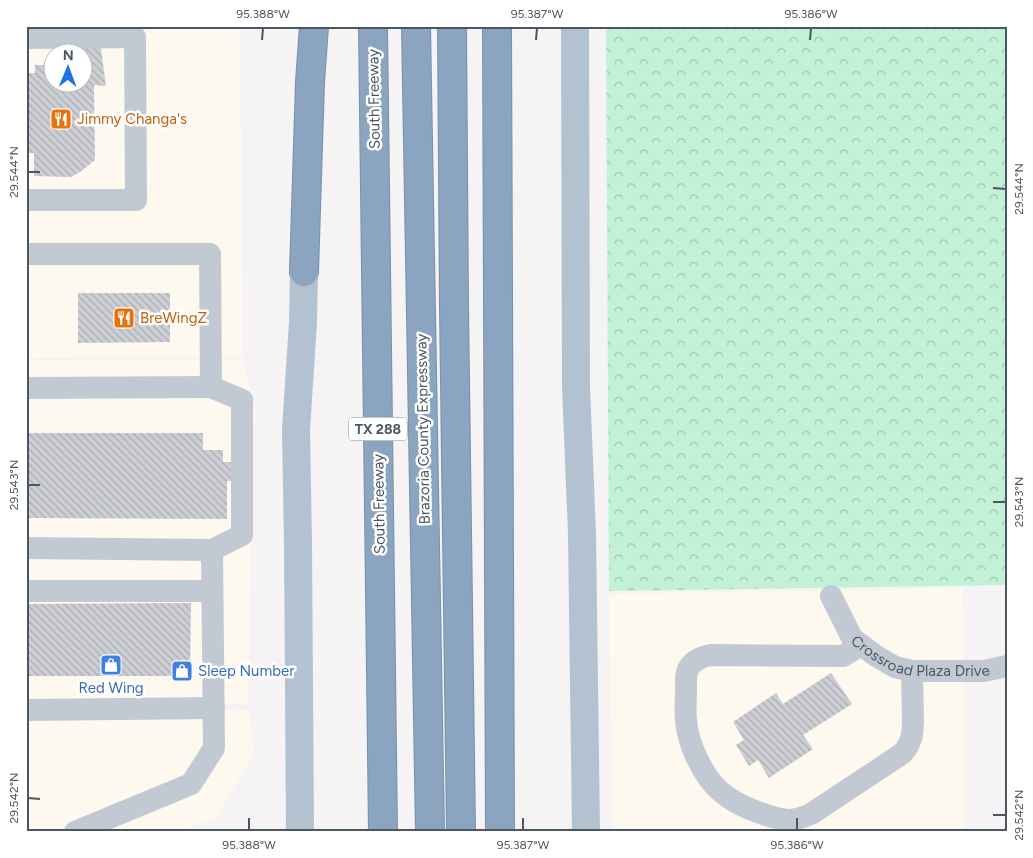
<svg xmlns="http://www.w3.org/2000/svg" width="1033" height="858" viewBox="0 0 1033 858" font-family="Figtree,sans-serif">
<style>
.commercial{fill:#fdf9ef;fill-rule:evenodd}
.forest{fill:url(#forest-crowns)}
.building{fill:url(#building-back-hatch)}
.lines{fill:none;stroke-linecap:round;stroke-linejoin:round}
.highway-casing{stroke:#7690ad;stroke-width:30}
.minor{stroke:#c1cad2;stroke-width:22}
.major{stroke:#b3c2d1;stroke-width:28}
.highway{stroke:#8ba5c1;stroke-width:28}
.ticks{fill:none;stroke:#4a5661;stroke-width:2}
.labels{text-anchor:middle;stroke-width:5;stroke-linejoin:round;paint-order:stroke}
.shield{fill:#fff;stroke:#808990;stroke-width:1}
.shield-label{font-size:14px;font-weight:bold;fill:#4a5661}
.street-label{font-size:15px;fill:#4a5661;stroke:#fff}
.food-label{font-size:15px;fill:#c56008;stroke:#fff;text-anchor:start}
.shop-label{font-size:15px;fill:#366cbe;stroke:#fff;text-anchor:start}
.neatline{fill:none;stroke:#4a5661;stroke-width:2}
.ticks-label{font-size:12px;text-anchor:middle;fill:#4a5661}
</style>
<defs>
<pattern id="forest-crowns" width="20" height="18" patternUnits="userSpaceOnUse" patternTransform="scale(1.25)"><rect width="20" height="18" fill="#c3f1d5"/><path d="M2 6a3 3 0 1 1 6 0M12 15a3 3 0 1 1 6 0" fill="none" stroke="#a0c6b0"/></pattern>
<pattern id="building-back-hatch" width="6" height="6" patternUnits="userSpaceOnUse" patternTransform="scale(1.25)"><rect width="6" height="6" fill="#cdcfd5"/><path d="M-1 5l2 2M0 0l6 6M5-1l2 2" fill="none" stroke="#a8abb0"/></pattern>
</defs>
<rect width="100%" height="100%" fill="#f5f3f3"/>
<!-- commercial -->
<path class="commercial" d="M26,26H240L243,357L26,358ZM52,52H82V82H52Z
M26,360H242L254,405L248,704L26,705Z
M963,588L965,832H613L609,594Z
M249,710L254,755L215,818L179,832H26V712Z"/>
<!-- forest -->
<path class="forest" d="M606,26H1007V585L609,591Z"/>
<!-- building -->
<path class="building" d="M80,41H100L106,86L94,85L95,160L80,172L71,177L34,176V153H26V73H35V65H52V82H82V52H57V49H80Z
M78,293H170V342L78,343Z
M26,433H203V450H223V462H235V481H227V519L26,518Z
M191,603L190,676H26V604Z
M831,673L852,704L803,735L813,749L769,778L758,760L749,766L736,745L744,740L733,722L776,693L783,704Z"/>
<g class="lines">
<!-- highway casing -->
<g class="highway-casing">
<path id="highway" d="M373,26L383,832
M416,26L430,832
M452,26L454,306L461,832
M497,26L500,832
M304,272L310,82L314,26"/>
</g>
<!-- minor -->
<g class="minor">
<path d="M26,38L135,37L136,200H26"/>
<path d="M26,254H210L211,387L242,400V535L212,550L214,748L191,784L75,832"/>
<path d="M26,388L211,387"/>
<path d="M26,548L212,550"/>
<path d="M26,591H212"/>
<path id="s1" d="M831,596L852,638L876,656L895,667L912,671H984L1007,666"/>
<path d="M861,645L843,656L710,655C703,657 695,659 690,666C685,672 686,683 686,692C686,700 685,710 686,719C687,739 697,762 709,779C723,798 743,807 763,814C785,821 790,823 811,814L903,753L908,746L912,736L913,722L912,671"/>
<path d="M26,710L214,708"/>
</g>
<!-- major -->
<path class="major" d="M575,26L576,387L582,534L586,832
M300,832L298,544L296,430L303,322L304,272"/>
<!-- highway -->
<use href="#highway" class="highway"/>
</g>
<!-- ticks -->
<path class="ticks" d="M262,40L263,28M536,40L537,28M810,40L811,28M28,172H40M993,188L1006,189M28,485H40M993,502H1006M28,798L40,799M993,815H1006M249,830V818M523,830V818M797,830V818"/>
<!-- icons -->
<defs>
<g id="restaurant-square" transform="scale(1.125)"><rect x="-9" y="-9" width="18" height="18" rx="4" fill="#e8710a" stroke="#fff"/><path d="M-5-6h1v4h1v-4h1v4h1v-4h1v5L-1.5 .5V6h-2V.5L-5-1ZM5-6V6H3V1.5H1.5Q1.5-4 5-6Z" fill="#fff"/></g>
<g id="shop-square" transform="scale(1.125)"><rect x="-9" y="-9" width="18" height="18" rx="4" fill="#3f7fe0" stroke="#fff"/><path d="M-5-2.5h2.3a2.7 3.5 0 0 1 5.4 0H5L5.5 6h-11ZM-1.5-2.5h3a1.5 2.3 0 0 0-3 0Z" fill="#fff"/></g>
</defs>
<g fill-rule="evenodd">
<use href="#restaurant-square" x="61" y="119"/>
<use href="#restaurant-square" x="124" y="318"/>
<use href="#shop-square" x="111" y="665"/>
<use href="#shop-square" x="182" y="671"/>
</g>
<g class="labels">
<!-- shield labels -->
<rect class="shield" x="349" y="417.5" width="58" height="23" rx="4"/>
<g class="shield-label">
<text x="378" y="434">TX 288</text>
</g>
<!-- street labels -->
<g class="street-label">
<text transform="translate(374 99) rotate(-91)" y="5">South Freeway</text>
<text transform="translate(423 429) rotate(-91)" y="5">Brazoria County Expressway</text>
<text transform="translate(379 504) rotate(-91)" y="5">South Freeway</text>
<text dy="5" stroke="none"><textPath href="#s1" startOffset="121">Crossroad Plaza Drive</textPath></text>
</g>
<!-- food labels -->
<g class="food-label">
<text x="77" y="124">Jimmy Changa's</text>
<text x="140" y="323">BreWingZ</text>
</g>
<!-- shop labels -->
<g class="shop-label">
<text x="198" y="676">Sleep Number</text>
<text x="111" y="693" text-anchor="middle">Red Wing</text>
</g>
</g>
<!-- border -->
<rect width="1033" height="858" fill="none" stroke="#ffffff" stroke-width="55"/>
<!-- north arrow -->
<g transform="translate(68 68) rotate(1)"><circle r="24" fill="#ffffff" stroke="#b7bbc0"/>
<path d="M0-4L9 19L0 12L-9 19Z" fill="#1a73e8"/>
<text y="-8" font-size="14" font-weight="bold" text-anchor="middle" fill="#4a5661">N</text>
</g>
<rect x="28" y="28" width="978" height="802" class="neatline"/>
<g class="ticks-label">
<text x="263" y="18">95.388°W</text>
<text x="537" y="18">95.387°W</text>
<text x="811" y="18">95.386°W</text>
<text transform="translate(14 172) rotate(-90)" y="4">29.544°N</text>
<text transform="translate(1019 189) rotate(-90)" y="4">29.544°N</text>
<text transform="translate(14 485) rotate(-90)" y="4">29.543°N</text>
<text transform="translate(1019 502) rotate(-90)" y="4">29.543°N</text>
<text transform="translate(14 798) rotate(-90)" y="4">29.542°N</text>
<text transform="translate(1019 815) rotate(-90)" y="4">29.542°N</text>
<text x="249" y="849">95.388°W</text>
<text x="523" y="849">95.387°W</text>
<text x="797" y="849">95.386°W</text>
</g>
</svg>
